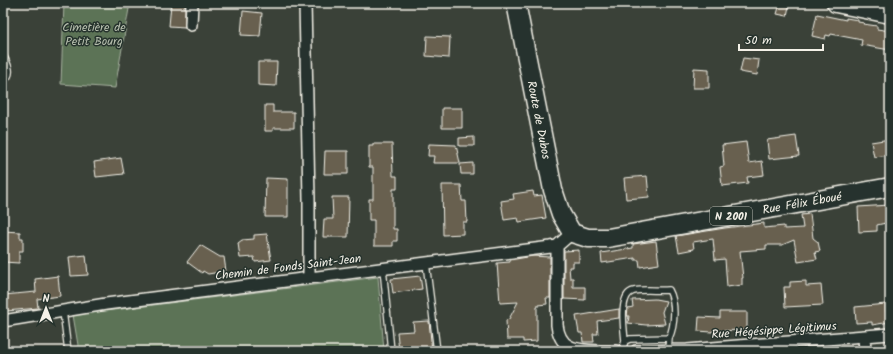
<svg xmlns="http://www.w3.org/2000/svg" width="893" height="354" viewBox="0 0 893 354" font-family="Kalam,sans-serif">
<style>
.green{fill:#5b7357;stroke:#a8b2a0}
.building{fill:#676150;stroke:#f4f1e8}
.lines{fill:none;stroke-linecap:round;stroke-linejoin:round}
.lane-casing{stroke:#f4f1e8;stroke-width:8}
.street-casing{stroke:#f4f1e8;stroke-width:14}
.primary-casing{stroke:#f4f1e8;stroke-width:21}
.lane{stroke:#26332d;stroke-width:5.5}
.street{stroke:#26332d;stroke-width:11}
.primary{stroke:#26332d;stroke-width:18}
.labels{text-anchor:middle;stroke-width:3;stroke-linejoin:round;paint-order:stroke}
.shield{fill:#26332d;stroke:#b6b8b0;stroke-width:1}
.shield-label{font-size:11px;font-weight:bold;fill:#f4f1e8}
.park-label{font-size:12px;fill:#b7bfae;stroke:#26332d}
.street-label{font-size:12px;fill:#f4f1e8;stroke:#26332d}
</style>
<rect width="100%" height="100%" fill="#3a4138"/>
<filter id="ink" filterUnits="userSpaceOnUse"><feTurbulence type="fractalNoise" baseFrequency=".025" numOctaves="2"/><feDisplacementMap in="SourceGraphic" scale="8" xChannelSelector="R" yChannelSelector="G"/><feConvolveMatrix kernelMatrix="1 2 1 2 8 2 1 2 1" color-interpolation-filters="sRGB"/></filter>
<g filter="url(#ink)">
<!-- green -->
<path class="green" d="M64,3H130L115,88L61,84Z
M378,277L384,351H79L73,315Z"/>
<!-- building -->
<path class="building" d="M171,4L185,5V27L169,26Z
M780,4L789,6L787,16L777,14Z
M243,11L262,13L260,36L241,35Z
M817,14L846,20V18L858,20V22L864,23L863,24L877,26V29L890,31V50L861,45L862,40L831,34L830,36L826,35L825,39L812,36Z
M427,36L450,37L449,58L426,56Z
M743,58L759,60L757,75L740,72Z
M258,62H277L276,86L258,85Z
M694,68L709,69V88H693Z
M265,105H273V112H294V128H273V131H265Z
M442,108H462V128H442Z
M796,136L799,156L769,159L767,140Z
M474,137V146H459V138Z
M890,139V155L874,157L871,142Z
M746,142L749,163L762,161L764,175L747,177L748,183L722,186L720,167L724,166L722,145Z
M373,144H392L393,176H397V189H393V229H397V241H393V246H374V220H369V199H373V167H369V146H373Z
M429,144L456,145L460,163H433L434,156H428Z
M325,151H348V174H324Z
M121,158L124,174L96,177L94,162Z
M473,163V174H461L460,164Z
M647,176L649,197L626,199L624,178Z
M266,178L288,179V217H265Z
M442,185H461L462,201H466L467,222H463V234L443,235Z
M533,191L534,196L542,195L546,218L519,222L518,218L504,220L501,201L514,199L513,194Z
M332,197H349L348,237H323L324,219H333Z
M890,205V222L877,225V231L859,232L858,207Z
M810,214L813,238L818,242L820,251L815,252L817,259L798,262L794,240L782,245H766V249L740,251L743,278H742V285L727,287L725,259L715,260L713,239L693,242L694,249L679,252L676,236L725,228L764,223V228L784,226V229L803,228L801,215Z
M3,231L20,232V238H23V251H19V263L3,262Z
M267,234L271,260L255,262L254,257L240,258L238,243L242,240L254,239V235Z
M656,241L659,264L640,267L639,260H635V258L602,263L601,253L633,248V244Z
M200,245L220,257H224L226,271L208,274L203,271L202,273L187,262Z
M579,250V262H573V267H569L570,278H573V287H585V300L564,299V251Z
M86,255L88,275L71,276L69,257Z
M533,256L550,257V298H546L547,304L538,305V307H537V341L523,342V339H507L506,320L509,319L518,302L500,303L497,263L510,262V260Z
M58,276L60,296L37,299L38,308L6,311L4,295L36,292L35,279Z
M420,276L422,289L393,293L391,279Z
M806,281V286L821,285L823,305L785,307L784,287H790V282Z
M655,299L666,301L662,312L665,324L646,325L628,323L629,316H627L628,308L633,307L632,300Z
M886,304V312H890V322L872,325V322L856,323L855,307Z
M619,309V318L597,321L598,334H593L594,342H583L582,333H579L576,316Z
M720,312H747V330L712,331V332L698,331L699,317L720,318Z
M429,321L432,351H399L397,332L414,331L413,322Z"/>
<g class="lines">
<!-- lane casing -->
<g class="lane-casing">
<path id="lane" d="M3,55C8,64 14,75 3,81
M426,263L437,351
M383,268L391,351
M63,311L68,351
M625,341C624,329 618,294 634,291C645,289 658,291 669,290C676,303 675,325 669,338
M622,351L625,341L630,339L669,338L668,350"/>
</g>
<!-- street casing -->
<g class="street-casing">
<path id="street" d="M305,3L309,199V277
M191,25L192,3
M557,246V325C558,333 561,342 569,346C579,352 604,351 616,351
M3,321L106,304L551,247L557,246L572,233
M864,337L865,351
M636,351L687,350L890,334"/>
</g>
<!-- primary casing -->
<g class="primary-casing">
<path id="primary" d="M516,3L553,190L561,214L572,233L588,238H608L890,187
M836,3L890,14"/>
</g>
<!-- lane -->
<use href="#lane" class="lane"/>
<!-- street -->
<use href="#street" class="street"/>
<!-- primary -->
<use href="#primary" class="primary"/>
</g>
</g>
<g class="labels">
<!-- shield labels -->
<rect class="shield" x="710" y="207" width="42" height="18" rx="3"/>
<g class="shield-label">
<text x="731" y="220">N 2001</text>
</g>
<!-- park labels -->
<g class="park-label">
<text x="94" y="31">Cimetière de<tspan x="94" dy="14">Petit Bourg</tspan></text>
</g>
<!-- street labels -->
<g class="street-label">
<text transform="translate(539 120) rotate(79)" y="4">Route de Dubos</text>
<text transform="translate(802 203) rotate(-10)" y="4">Rue Félix Éboué</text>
<text transform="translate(288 267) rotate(-7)" y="4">Chemin de Fonds Saint-Jean</text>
<text transform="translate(774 330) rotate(-4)" y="4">Rue Hégésippe Légitimus</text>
</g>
</g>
<!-- margin -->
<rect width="893" height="354" fill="none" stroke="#26332d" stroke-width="16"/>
<rect x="8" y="8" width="877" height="338" fill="none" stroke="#f4f1e8" stroke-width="1.5" filter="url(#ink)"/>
<!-- north arrow -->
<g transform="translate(46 308)" stroke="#26332d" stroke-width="3" paint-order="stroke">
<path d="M0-3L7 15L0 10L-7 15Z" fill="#f4f1e8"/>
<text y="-6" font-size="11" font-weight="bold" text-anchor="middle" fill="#f4f1e8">N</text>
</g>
<!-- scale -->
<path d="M739 44v6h84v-6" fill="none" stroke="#f4f1e8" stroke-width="2"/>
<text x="745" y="44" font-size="12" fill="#f4f1e8" stroke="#26332d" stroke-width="3" paint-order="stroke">50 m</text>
</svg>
